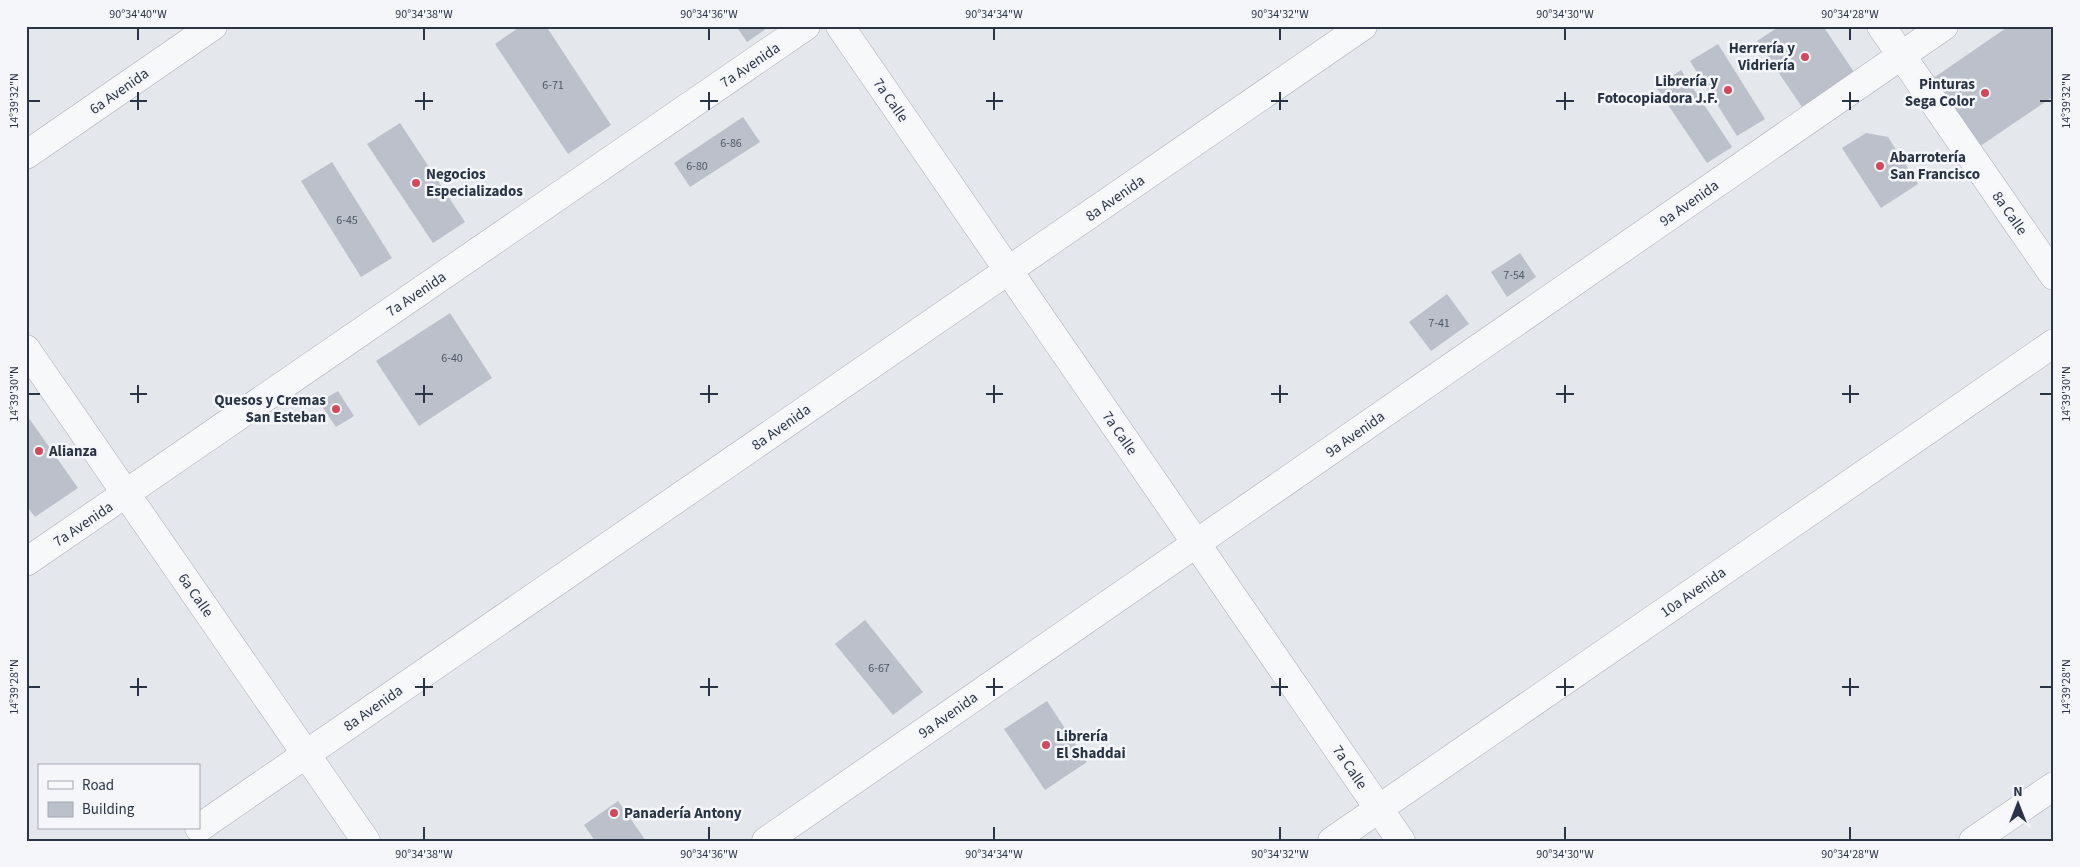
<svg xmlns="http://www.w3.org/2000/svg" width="2080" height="867" viewBox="0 0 2080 867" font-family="'Source Sans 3',sans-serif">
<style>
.building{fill:#bbc0ca}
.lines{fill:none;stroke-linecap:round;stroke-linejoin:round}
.minor-casing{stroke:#a9aeb7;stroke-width:29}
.minor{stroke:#f7f8fa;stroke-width:28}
.ticks{fill:none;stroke:#2b3445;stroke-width:2}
.poi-dot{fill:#d1495b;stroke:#f4f6f9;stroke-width:2}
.labels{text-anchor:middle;stroke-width:5;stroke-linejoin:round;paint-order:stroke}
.number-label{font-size:12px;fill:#4f5766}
.poi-label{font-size:15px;font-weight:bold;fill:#2b3445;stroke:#f4f6f9;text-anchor:start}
.street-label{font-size:15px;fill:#2b3445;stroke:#f4f6f9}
.neatline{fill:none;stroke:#2b3445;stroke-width:2}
.ticks-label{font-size:12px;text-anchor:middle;fill:#2b3445}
</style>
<rect width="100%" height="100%" fill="#e4e7ec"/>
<!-- building -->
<path class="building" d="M521,26H546L611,125L568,154L495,44Z
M736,26H770L747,42Z
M1780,26H1823L1854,72L1802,107L1757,41Z
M2009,26H2048L2054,34V96L1976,149L1929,81Z
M1718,44L1765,119L1737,136L1690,61Z
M1681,70L1732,147L1707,163L1656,87Z
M743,117L760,142L690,187L674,163Z
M400,123L465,222L433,243L367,144Z
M1866,133L1888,137L1918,184L1881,208L1842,148Z
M332,162L392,258L361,277L301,181Z
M1520,253L1536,277L1507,297L1491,272Z
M1447,294L1469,324L1431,351L1409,322Z
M450,313L492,378L419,426L376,361Z
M338,391L354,416L336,427L319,402Z
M26,414L78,488L35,517L26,505Z
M865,620L923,692L893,715L835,644Z
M1047,701L1087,762L1045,790L1004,729Z
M618,801L646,841H595L584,825Z"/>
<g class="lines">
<!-- minor casing -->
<g class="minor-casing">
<path id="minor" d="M840,26L1401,841
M1881,26L2054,276
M26,155L213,26
M26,349L366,841
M26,562L806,26
M199,828L1363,26
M766,841L1944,26
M1332,841L2054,343
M1973,841L2054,786"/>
</g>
<!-- minor -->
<use href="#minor" class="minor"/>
</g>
<!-- ticks -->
<path class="ticks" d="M138,28V40M424,28V40M709,28V40M994,28V40M1280,28V40M1565,28V40M1850,28V40M138,92V110M424,92V110M709,92V110M994,92V110M1280,92V110M1565,92V110M1850,92V110M28,101H40M130,101H147M415,101H433M700,101H718M986,101H1003M1271,101H1288M1556,101H1574M1842,101H1859M2040,101H2052M138,385V403M424,385V403M709,385V403M994,385V403M1280,385V403M1565,385V403M1850,385V403M28,394H40M130,394H147M415,394H433M700,394H718M986,394H1003M1271,394H1288M1556,394H1574M1842,394H1859M2040,394H2052M138,678V696M424,678V696M709,678V696M994,678V696M1280,678V696M1565,678V696M1850,678V696M28,687H40M130,687H147M415,687H433M700,687H718M986,687H1003M1271,687H1288M1556,687H1574M1842,687H1859M2040,687H2052M424,827V840M709,827V840M994,827V840M1280,827V840M1565,827V840M1850,827V840"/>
<!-- markers -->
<g class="poi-dot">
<circle cx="1805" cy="57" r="5"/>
<circle cx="1728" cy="90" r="5"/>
<circle cx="1985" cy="93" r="5"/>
<circle cx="1880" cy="166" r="5"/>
<circle cx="416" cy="183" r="5"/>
<circle cx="336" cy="409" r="5"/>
<circle cx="39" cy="451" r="5"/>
<circle cx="1046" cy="745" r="5"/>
<circle cx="614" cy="813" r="5"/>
</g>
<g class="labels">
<!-- number labels -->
<g class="number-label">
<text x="553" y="89">6-71</text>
<text x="731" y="147">6-86</text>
<text x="697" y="170">6-80</text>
<text x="347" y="224">6-45</text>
<text x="1514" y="279">7-54</text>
<text x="1439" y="327">7-41</text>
<text x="452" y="362">6-40</text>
<text x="879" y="672">6-67</text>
</g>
<!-- poi labels -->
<g class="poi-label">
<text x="1795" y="53" text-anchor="end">Herrería y<tspan x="1795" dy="17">Vidriería</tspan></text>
<text x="1718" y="86" text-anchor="end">Librería y<tspan x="1718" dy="17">Fotocopiadora J.F.</tspan></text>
<text x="1975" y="89" text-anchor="end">Pinturas<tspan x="1975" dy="17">Sega Color</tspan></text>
<text x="1890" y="162">Abarrotería<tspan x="1890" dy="17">San Francisco</tspan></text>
<text x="426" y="179">Negocios<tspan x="426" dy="17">Especializados</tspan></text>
<text x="326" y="405" text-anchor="end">Quesos y Cremas<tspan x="326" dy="17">San Esteban</tspan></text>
<text x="49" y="456">Alianza</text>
<text x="1056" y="741">Librería<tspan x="1056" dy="17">El Shaddai</tspan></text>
<text x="624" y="818">Panadería Antony</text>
</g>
<!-- street labels -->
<g class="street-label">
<text transform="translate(750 65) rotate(-34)" y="5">7a Avenida</text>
<text transform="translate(119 91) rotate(-35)" y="5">6a Avenida</text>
<text transform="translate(891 100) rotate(55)" y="5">7a Calle</text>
<text transform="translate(1115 198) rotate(-35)" y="5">8a Avenida</text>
<text transform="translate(1689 203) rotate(-35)" y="5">9a Avenida</text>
<text transform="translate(2010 213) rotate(55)" y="5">8a Calle</text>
<text transform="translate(416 294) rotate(-34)" y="5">7a Avenida</text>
<text transform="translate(781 427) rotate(-35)" y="5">8a Avenida</text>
<text transform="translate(1120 433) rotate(55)" y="5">7a Calle</text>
<text transform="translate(1355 434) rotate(-35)" y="5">9a Avenida</text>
<text transform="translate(83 524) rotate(-34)" y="5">7a Avenida</text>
<text transform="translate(1693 592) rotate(-35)" y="5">10a Avenida</text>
<text transform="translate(196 595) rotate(55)" y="5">6a Calle</text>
<text transform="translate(373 708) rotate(-35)" y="5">8a Avenida</text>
<text transform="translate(948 715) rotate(-35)" y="5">9a Avenida</text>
<text transform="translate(1350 767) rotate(56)" y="5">7a Calle</text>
</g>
</g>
<!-- border -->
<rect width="2080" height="867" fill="none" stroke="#f4f6f9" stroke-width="55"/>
<!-- legend -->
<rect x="38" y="764" width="162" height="65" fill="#f4f6f9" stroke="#a4a8b1"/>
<rect x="48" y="781" width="25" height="8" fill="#f7f8fa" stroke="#a4a8b1"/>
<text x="82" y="790" font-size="15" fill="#2b3445">Road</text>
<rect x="48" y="802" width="25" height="15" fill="#bbc0ca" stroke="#a4a8b1"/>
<text x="82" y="814" font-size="15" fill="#2b3445">Building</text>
<!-- north arrow -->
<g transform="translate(2018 804)" stroke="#f4f6f9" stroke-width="4" paint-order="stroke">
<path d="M0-4L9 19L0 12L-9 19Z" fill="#2b3445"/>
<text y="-8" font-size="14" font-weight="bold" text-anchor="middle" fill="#2b3445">N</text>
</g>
<rect x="28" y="28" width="2024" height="812" class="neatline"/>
<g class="ticks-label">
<text x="138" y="18">90°34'40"W</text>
<text x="424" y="18">90°34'38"W</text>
<text x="709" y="18">90°34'36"W</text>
<text x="994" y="18">90°34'34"W</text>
<text x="1280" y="18">90°34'32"W</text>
<text x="1565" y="18">90°34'30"W</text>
<text x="1850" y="18">90°34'28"W</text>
<text transform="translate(14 101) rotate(-90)" y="4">14°39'32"N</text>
<text transform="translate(2066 101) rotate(-90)" y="4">14°39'32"N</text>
<text transform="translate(14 394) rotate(-90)" y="4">14°39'30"N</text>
<text transform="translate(2066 394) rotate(-90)" y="4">14°39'30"N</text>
<text transform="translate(14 687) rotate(-90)" y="4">14°39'28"N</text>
<text transform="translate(2066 687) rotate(-90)" y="4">14°39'28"N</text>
<text x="424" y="858">90°34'38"W</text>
<text x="709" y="858">90°34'36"W</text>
<text x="994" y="858">90°34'34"W</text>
<text x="1280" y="858">90°34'32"W</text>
<text x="1565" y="858">90°34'30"W</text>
<text x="1850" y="858">90°34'28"W</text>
</g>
</svg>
